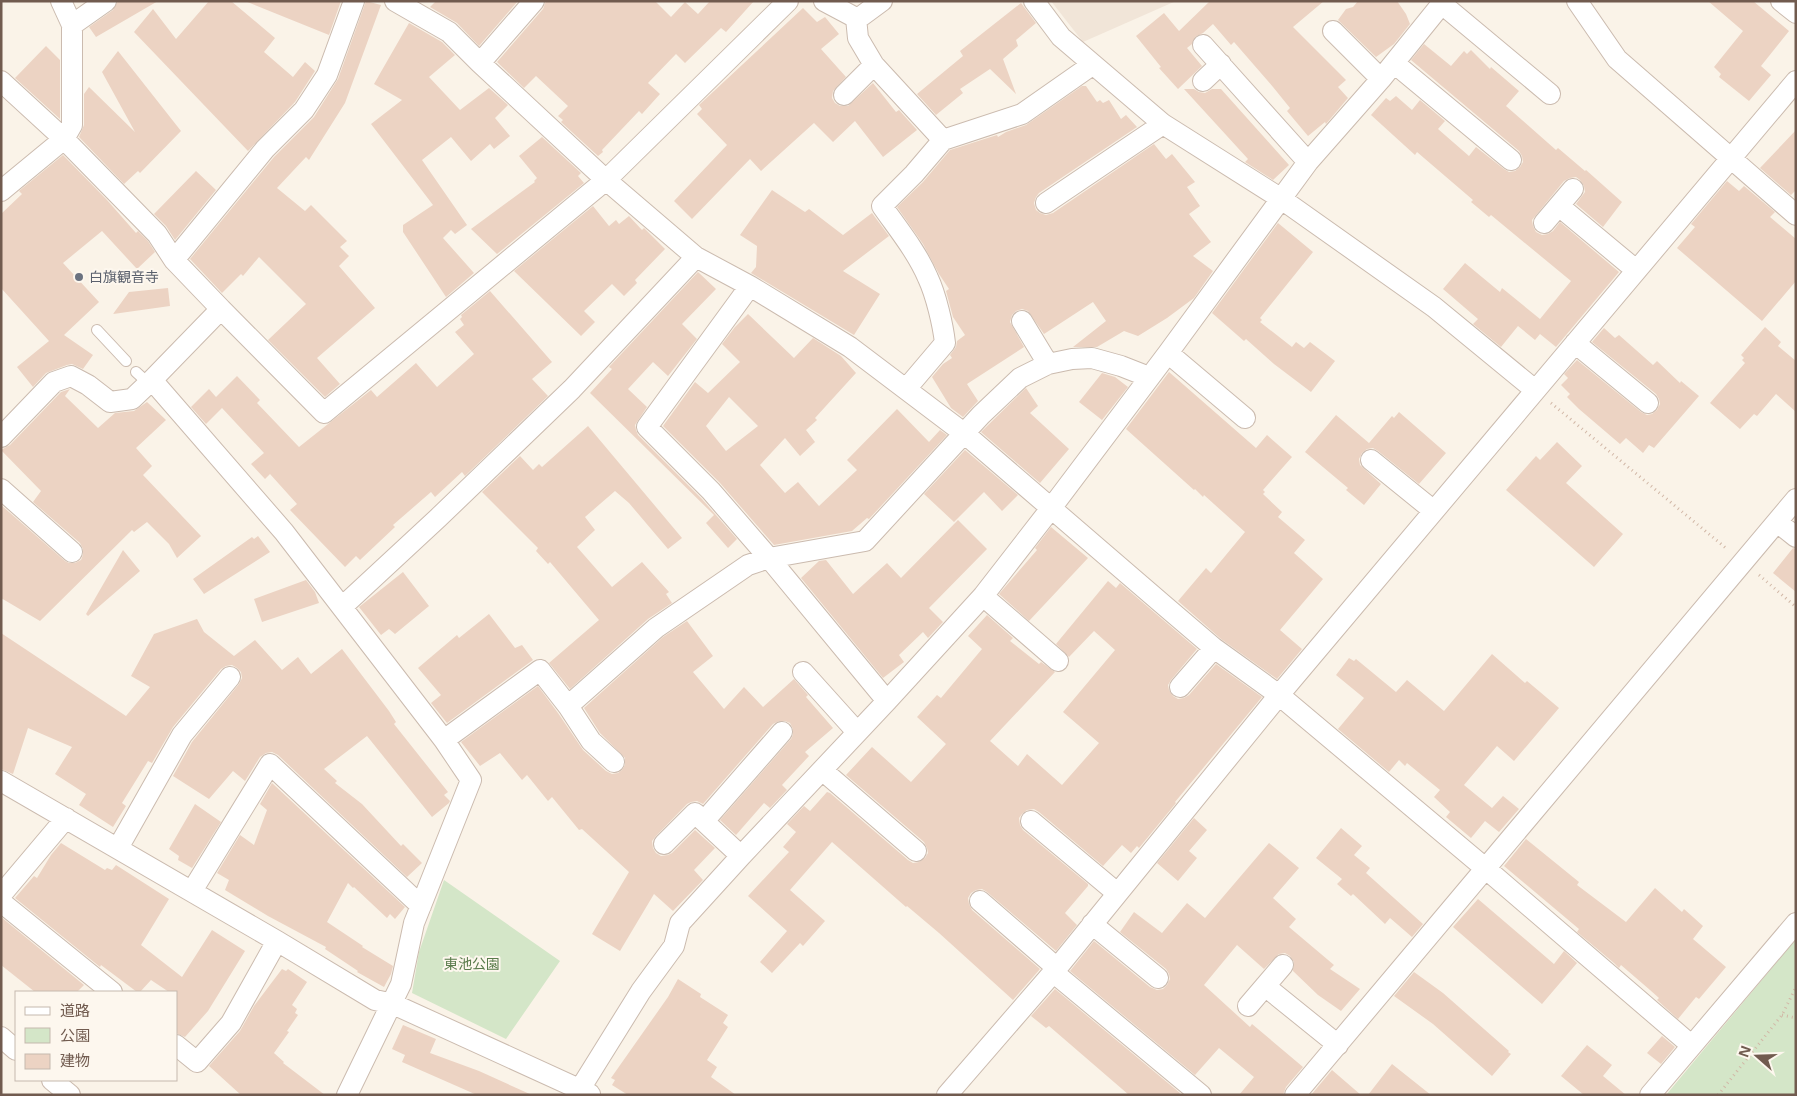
<svg xmlns="http://www.w3.org/2000/svg" width="1797" height="1096" viewBox="0 0 1797 1096" font-family="'Noto Sans','Noto Sans JP',sans-serif">
<style>
.residential{fill:#f1e5d8}
.green{fill:#d4e6c8}
.building{fill:#ecd3c3;fill-rule:evenodd}
.lines{fill:none;stroke-linecap:round;stroke-linejoin:round}
.lane-casing{stroke:#cbbbaf;stroke-width:12}
.street-casing{stroke:#cbbbaf;stroke-width:22}
.path{stroke:#d1b7a6;stroke-width:3;stroke-dasharray:1 4;stroke-linecap:butt}
.lane{stroke:#fff;stroke-width:10}
.street{stroke:#fff;stroke-width:20}
.worship-dot{fill:#6b7280;stroke:#fdf7ee;stroke-width:2}
.labels{text-anchor:middle;stroke-width:4;stroke-linejoin:round;paint-order:stroke}
.worship-label{font-size:14px;fill:#5b616d;stroke:#fdf7ee;text-anchor:start}
.park-label{font-size:14px;fill:#597b4b;stroke:#fdf7ee}
</style>
<rect width="100%" height="100%" fill="#faf3e8"/>
<!-- residential -->
<path class="residential" d="M1051,1H1176L1083,42Z"/>
<!-- green -->
<path class="green" d="M444,880L560,961L506,1039L412,993L419,952Z
M1796,939V1095H1666Z"/>
<!-- building -->
<path class="building" d="M118,1H158L96,37L89,27L113,10Z
M209,1H231L275,38L264,52L293,77L305,62L315,71L295,102L248,151L134,32L153,9L176,39Z
M245,1H341L329,35Z
M366,1L381,5L345,103L309,160L306,157L277,188L305,211L311,205L347,241L340,247L349,256L339,266L375,308L317,358L340,384L325,397L268,340L306,304L259,257L243,276L241,274L222,293L190,259L274,157L314,117L338,79Z
M436,1H518L479,46L457,23L430,7Z
M546,1H655L671,17L685,2L698,14L710,1H754L726,32L721,28L685,63L676,54L648,83L660,94L642,114L639,111L602,150L603,152L598,156L561,122L563,120L558,116L568,106L536,76L524,88L497,62L543,9Z
M1210,1H1324L1293,27L1346,80L1338,87L1348,98L1326,124L1325,122L1308,136L1287,111L1290,108L1273,87L1234,42L1231,45L1213,24L1203,33L1195,37L1192,44L1187,48L1202,66L1178,89L1159,68L1161,67L1136,36L1164,13L1179,31Z
M1358,1H1397L1406,14L1410,24L1394,44L1376,57L1338,20L1346,9L1353,7Z
M1708,1H1753L1789,31L1761,66L1771,75L1749,101L1719,77L1721,74L1714,67L1743,31Z
M1021,3L1036,23L1016,40L1018,46L1003,59L1016,94L990,69L960,89L963,93L936,115L917,94L963,56L960,51Z
M803,8L817,22L825,17L839,34L821,49L846,77L833,91L832,98L835,103L840,106H848L873,83L896,112L899,110L917,130L883,157L855,121L833,142L814,123L761,171L750,159L692,219L674,201L727,145L697,114L702,109L699,105Z
M409,23L442,42L455,55L429,77L460,110L489,88L508,105L495,118L510,136L494,149L490,144L471,161L451,137L422,160L467,225L455,234L451,230L443,238L474,273L446,297L403,232V225L433,205L371,124L402,100L374,84Z
M1424,44L1451,66L1464,51L1467,54L1471,50L1490,69L1491,67L1519,91L1506,106L1556,150L1558,148L1585,171L1586,170L1622,202L1603,227L1576,204L1585,192L1584,186L1580,180L1576,177L1570,178L1564,181L1532,220L1533,226L1536,232L1542,235L1548,234L1553,231L1560,222L1619,272L1556,347L1540,334L1535,340L1518,326L1501,347L1473,324L1478,319L1443,289L1465,263L1500,292L1502,288L1540,319L1571,281L1491,215L1489,217L1471,202L1473,200L1417,152L1415,155L1371,115L1386,98L1390,101L1396,96L1412,110L1420,100L1445,121L1438,129L1469,156L1476,147L1504,169L1509,172L1515,171L1520,167L1523,162L1522,156L1519,151L1411,60Z
M46,46L60,60V119L15,78Z
M118,51L181,131L140,173L138,171L124,184L79,137L84,125V94L89,87L135,132L102,72Z
M1082,86H1086L1097,102L1100,100L1103,103L1109,100L1121,119L1126,115L1137,127L1039,193L1036,197L1034,203L1036,210L1040,213L1046,215L1053,213L1154,144L1166,159L1172,154L1195,182L1187,187L1200,206L1189,214L1211,242L1193,256L1213,271L1194,298L1167,318L1138,336L1124,331L1097,347H1073L1106,321L1093,302L1044,334L1028,311L1022,309L1016,311L1012,315L1010,322L1024,347L967,384L978,401L963,417L951,408L932,377L943,364L952,358L950,355L956,347L957,341L965,335L953,317L946,291L949,289L939,274L923,244L897,207L923,182L950,150L997,135L998,137L1006,132L1026,125Z
M1184,89H1194L1199,92L1205,93L1212,89H1221L1289,165L1273,180L1245,162L1248,159Z
M1796,130V190L1791,195L1760,168Z
M542,137L581,173L578,176L584,183L497,254L471,229L535,182L534,181L537,178L519,156Z
M63,155L107,200L136,233L138,231L148,241L155,252L137,269L102,231L63,263L99,302L64,335L93,355L83,369L72,364L67,365L46,373L33,387L17,367L49,341L1,288V214L22,194L19,191Z
M196,171L216,190L175,240L166,226L154,214Z
M1727,181L1739,191L1744,186L1775,212L1770,217L1796,239V281L1762,321L1677,248L1695,227L1691,224Z
M772,190L805,212L809,209L843,235L872,213L889,236L843,271L880,294L854,335L751,273L756,267L757,246L740,235Z
M593,206L609,226L616,220L619,224L629,216L642,230L644,228L665,249L635,280L637,283L624,296L612,284L584,311L595,322L581,336L514,271Z
M1278,223L1313,252L1260,318L1262,320L1260,322L1292,347L1296,342L1304,348L1310,342L1335,361L1311,392L1274,364L1246,339L1244,341L1212,313Z
M698,272L716,289L682,324L697,339L668,376L653,362L628,389L647,407L635,425L636,430L638,435L702,499L737,539L728,548L706,523L714,515L590,393L612,369L609,367Z
M168,288L170,306L113,314L129,292Z
M490,291L552,362L532,379L548,396L465,476L462,472L435,497L431,492L393,525L395,527L360,560L356,556L345,567L290,510L297,504L270,474L265,479L251,464L264,453L222,408L206,424L191,407L209,389L216,397L237,376L260,400L257,403L299,447L371,390L377,397L416,363L437,387L474,354L455,332L464,325L460,319L462,317L461,315Z
M748,314L794,358L813,338L841,356L856,373L815,418L817,420L806,430L815,442L800,456L785,438L760,465L785,493L798,482L819,506L857,470L847,460L897,409L929,442L940,430L947,435L869,519L867,518L852,531L774,545L720,483L663,426L695,382L708,393L740,362L722,344L735,327ZM729,397L758,426L726,451L706,426Z
M1765,327L1781,342L1778,346L1796,361V412L1776,394L1757,416L1754,414L1740,429L1710,403L1745,363L1742,360L1744,358L1741,355Z
M1604,328L1615,338L1619,335L1653,365L1657,361L1680,383L1681,381L1699,396L1654,448L1649,445L1643,453L1626,438L1620,444L1579,409L1567,397L1570,394L1561,385L1568,378L1564,374L1577,360L1641,412L1647,415L1652,414L1657,410L1660,404L1659,399L1656,394L1592,342Z
M1169,372L1256,448L1267,435L1292,457L1263,490L1265,492L1263,494L1282,512L1278,517L1305,540L1294,553L1323,579L1280,630L1302,649L1277,679L1221,639L1178,601L1206,568L1211,573L1245,532L1204,495L1203,497L1195,489L1194,490L1126,429Z
M1102,373L1115,377L1128,387L1102,420L1079,402Z
M1026,388L1038,406L1030,413L1069,449L1040,483L981,432Z
M70,389L65,396L98,428L115,413L134,411L147,402L166,420L136,448L152,466L143,475L201,536L177,558L169,544L147,522L134,532L132,530L40,621L1,598V505L65,561L69,563H75L81,560L83,555V549L80,543L33,502L41,491L1,450L10,445L61,392Z
M1399,412L1446,453L1419,484L1378,451L1373,448L1367,449L1362,453L1359,459L1360,465L1381,484L1364,505L1346,490L1348,488L1305,452L1336,415L1369,443L1392,416L1394,418Z
M588,426L682,538L668,549L629,503L615,491L585,517L595,530L577,547L612,587L642,562L669,592L666,594L672,603L648,619L570,689L549,663L599,620L550,562L548,564L536,551L538,548L482,492L520,456L533,470L539,464L542,467Z
M1557,442L1582,466L1566,483L1623,534L1594,567L1506,490L1536,456L1540,460Z
M965,450L1018,495L1002,511L984,492L954,522L924,494Z
M958,520L987,549L929,608L943,622L928,638L923,632L899,655L904,662L883,678L801,578L819,561L826,560L853,594L887,563L901,578Z
M1051,527L1088,558L1029,621L999,594L1037,550L1035,548Z
M258,536L270,552L204,594L193,579L252,537L254,539Z
M1793,548L1796,549V592L1773,573Z
M123,550L140,571L88,616L86,614Z
M403,572L429,606L395,634L389,629L381,635L359,607Z
M306,580L315,592L319,603L262,622L254,599Z
M1108,581L1116,588L1120,583L1197,649L1171,680L1168,685L1169,690L1173,696L1178,699L1184,698L1189,695L1216,664L1262,697L1175,802L1176,803L1139,848L1137,846L1131,853L1122,845L1103,866L1039,812L1034,809L1027,810L1022,814L1019,818L1020,825L1023,830L1088,884V886L1065,913L1077,925L1056,951L987,892L982,889L976,890L971,893L968,898L969,904L972,910L1040,969L1013,1000L939,933L907,906L906,907L832,842L790,890L825,921L803,946L800,943L772,973L760,962L787,931L748,896L789,852L783,847L796,832L787,824L804,806L810,811L827,792L830,793L908,860L913,863L919,862L925,858L928,853L927,848L924,842L846,775L872,747L911,782L946,744L917,717L937,695L941,698L982,649L968,636L987,615L1013,638L1010,641L1039,664L1041,662L1055,672L990,741L1018,766L1027,754L1062,785L1099,743L1063,712L1115,650L1094,631L1069,657L1056,644Z
M489,614L515,648L522,645L533,660L447,723L431,703L441,695L418,668L457,635L459,638Z
M197,619L204,632L234,656L255,640L282,670L298,657L311,674L342,649L389,711L396,722L394,724L448,792L444,795L450,801L449,803L432,817L367,736L324,769L337,781L335,783L362,804L401,846L403,844L422,863L407,877L278,755L272,752L266,753L260,757L245,781L233,771L209,799L173,776L192,742L239,684L242,678L241,672L237,668L232,665L226,666L221,669L173,727L152,763L148,761L122,803L126,806L113,827L79,805L86,794L55,774L72,747L28,728L13,774L1,769V633L126,716L150,687L131,676L154,634Z
M687,621L713,656L693,672L724,709L744,687L763,707L794,679L808,695L806,697L833,728L805,752L809,756L782,785L787,790L770,808L764,803L736,835L720,820L791,739L793,735V729L790,723L785,721H779L773,724L703,804L697,801L691,802L687,804L656,836L652,841L653,848L656,853L661,856L668,855L672,853L695,830L715,848L694,870L703,880L673,911L654,894L620,951L592,934L629,872L582,829L579,830L552,797L548,801L527,775L522,780L500,753L480,766L461,742L538,686L558,713L583,750L606,771L612,774L618,773L622,770L625,765V758L600,733L584,708L663,637Z
M1492,654L1525,683L1527,681L1559,708L1514,761L1497,746L1464,785L1492,808L1503,796L1519,809L1499,832L1485,821L1471,838L1446,817L1450,812L1434,797L1440,790L1407,763L1405,766L1399,760L1389,772L1338,729L1364,698L1336,675L1349,658L1354,661L1356,659L1396,692L1407,680L1444,711Z
M272,783L405,907L395,919L390,914L387,918L354,887L353,888L348,883L327,922L363,946L362,947L393,966L391,974L384,987L357,972L358,971L325,949L326,947L268,916L225,890L229,880L217,873L240,835L254,845L267,810L260,804Z
M195,804L221,822L192,868L178,860L179,856L169,849Z
M1194,818L1207,830L1189,851L1197,858L1178,881L1157,863Z
M1341,828L1362,846L1354,855L1370,868L1366,873L1423,924L1412,937L1390,918L1385,924L1353,894L1351,896L1337,884L1342,879L1316,858Z
M1526,839L1579,882L1577,885L1626,922L1655,888L1682,912L1684,909L1703,926L1693,939L1726,967L1699,999L1696,997L1678,1019L1657,1000L1659,998L1650,990L1621,965L1619,968L1614,963L1577,932L1579,929L1504,866Z
M61,843L105,870L107,868L112,870L116,865L169,899L141,945L182,977L212,930L245,951L208,1011L185,1037L176,1033V992H169L151,980L140,992H137L101,965L100,967L15,898L34,876L37,878L51,855Z
M1269,843L1299,868L1273,898L1296,919L1289,927L1334,965L1330,969L1360,989L1341,1011L1318,995L1293,971L1294,962L1290,956L1285,953L1279,954L1264,969L1237,945L1204,985L1250,1027L1252,1024L1303,1067L1286,1087L1283,1095H1239L1254,1077L1219,1048L1195,1075L1070,971L1094,941L1150,987L1157,990L1163,989L1167,985L1170,979L1169,974L1166,969L1120,932L1134,912L1162,933L1187,903L1205,918Z
M1478,899L1554,964L1564,951L1577,963L1542,1004L1453,927Z
M1,917L84,985L77,992H35L1,965Z
M282,969L286,971L288,969L307,982L292,1005L297,1009L295,1013L298,1015L287,1031L289,1032L274,1053L284,1062L283,1063L325,1095H241L209,1066L240,1031L254,1006Z
M1414,972L1443,993L1509,1051L1508,1052L1511,1054L1492,1076L1433,1024L1394,996Z
M678,979L701,994L700,997L728,1015L723,1023L728,1027L707,1060L717,1067L711,1077L736,1095H628L612,1085L615,1080L611,1078L668,997Z
M1055,989L1180,1093L1179,1095H1129L1049,1026L1046,1028L1031,1016Z
M403,1025L436,1039L430,1053L479,1071L532,1095H477L402,1062L405,1055L392,1049Z
M1662,1036L1675,1047L1661,1064L1647,1053Z
M1587,1045L1612,1065L1603,1076L1626,1095H1584L1561,1076Z
M1392,1064L1431,1095H1368Z
M1332,1070L1361,1095H1311Z"/>
<g class="lines">
<!-- lane casing -->
<g class="lane-casing">
<path id="lane" d="M97,330L126,361
M136,372L148,383"/>
</g>
<!-- street casing -->
<g class="street-casing">
<path id="street" d="M395,1L449,32L480,63L606,180L696,257L750,286L850,347L965,434L1166,607L1214,648L1279,695L1485,868L1691,1045
M824,1L856,18L863,15L882,1
M1034,1L1061,37L1163,124L1280,198L1434,307L1535,390
M1577,1L1617,59L1796,215
M1781,1L1796,13
M1442,4L1550,94
M856,18L858,38L874,65L943,140
M72,25L106,1
M1333,31L1381,79
M1203,45L1308,162
M480,63L534,1
M1394,63L1511,160
M1,81L64,139L157,234L174,260L221,309L152,380L284,532L444,740L471,780L414,923L401,984L347,1095
M1203,81L1221,64
M844,95L874,65
M1,191L64,139L72,125V25L61,1
M1046,203L1163,124
M1559,206L1636,270
M1544,223L1573,189
M174,260L265,149L304,110L327,75L354,1
M750,286L647,427L711,491L769,558L887,701
M221,309L324,413L606,180L788,1
M1022,321L1048,364
M1575,343L1648,403
M1168,353L1245,418
M906,389L945,343C943,325 936,295 928,278C917,252 898,229 882,206L914,174L943,140L1022,114L1092,65
M1,437L54,382L71,376L88,385L110,402L132,399L152,380
M1371,460L1434,511
M1,489L72,552
M1777,522L1796,537
M983,596L1058,661
M342,607L438,518L572,389L696,257
M803,672L857,732
M1180,687L1214,648
M568,706L656,628L748,565L769,558L865,541L981,415L1020,378L1048,364L1072,359L1092,358L1121,366L1149,377
M444,740L540,670L568,706L591,741L614,762
M822,770L916,851
M1,781L277,941L375,1000L393,1004L590,1094
M705,820L782,732
M1031,821L1117,893
M664,844L695,813L741,856
M118,848L182,735L230,677
M192,891L270,764L421,906
M1,895L66,818
M980,901L1057,968
M1,902L112,992
M1092,924L1158,978
M1053,972L1201,1095
M1265,986L1338,1045
M1248,1006L1283,965
M1,1037L16,1050
M176,1045L197,1062L231,1023L277,941
M52,1080L70,1095
M580,1089L641,991L674,946L680,923L741,856L887,701L983,596L1052,507L1168,353L1308,162L1381,79L1444,1
M947,1095L1057,968L1279,695L1796,81
M1295,1095L1796,499
M1650,1095L1796,923"/>
</g>
<!-- path -->
<path class="path" d="M1551,403L1727,549
M1759,575L1796,607
M1782,1015L1796,1018
M1718,1095L1782,1015L1796,987"/>
<!-- lane -->
<use href="#lane" class="lane"/>
<!-- street -->
<use href="#street" class="street"/>
</g>
<!-- markers -->
<circle class="worship-dot" cx="79" cy="277" r="5"/>
<g class="labels">
<!-- worship labels -->
<g class="worship-label">
<text x="89" y="282">白旗観音寺</text>
</g>
<!-- park labels -->
<g class="park-label">
<text x="472" y="969">東池公園</text>
</g>
</g>
<!-- border -->
<rect width="1797" height="1096" fill="none" stroke="#715b4f" stroke-width="5"/>
<!-- legend -->
<rect x="15" y="991" width="162" height="90" fill="#fdf7ee" stroke="#c5b9ae"/>
<rect x="25" y="1007" width="25" height="8" fill="#ffffff" stroke="#c5b9ae"/>
<text x="60" y="1016" font-size="15" fill="#715b4f">道路</text>
<rect x="25" y="1028" width="25" height="15" fill="#d4e6c8" stroke="#c5b9ae"/>
<text x="60" y="1041" font-size="15" fill="#715b4f">公園</text>
<rect x="25" y="1054" width="25" height="15" fill="#ecd3c3" stroke="#c5b9ae"/>
<text x="60" y="1066" font-size="15" fill="#715b4f">建物</text>
<!-- north arrow -->
<g transform="translate(1757 1056) rotate(290)" stroke="#fdf7ee" stroke-width="4" paint-order="stroke">
<path d="M0-4L9 19L0 12L-9 19Z" fill="#715b4f"/>
<text y="-8" font-size="14" font-weight="bold" text-anchor="middle" fill="#715b4f">N</text>
</g>
</svg>
